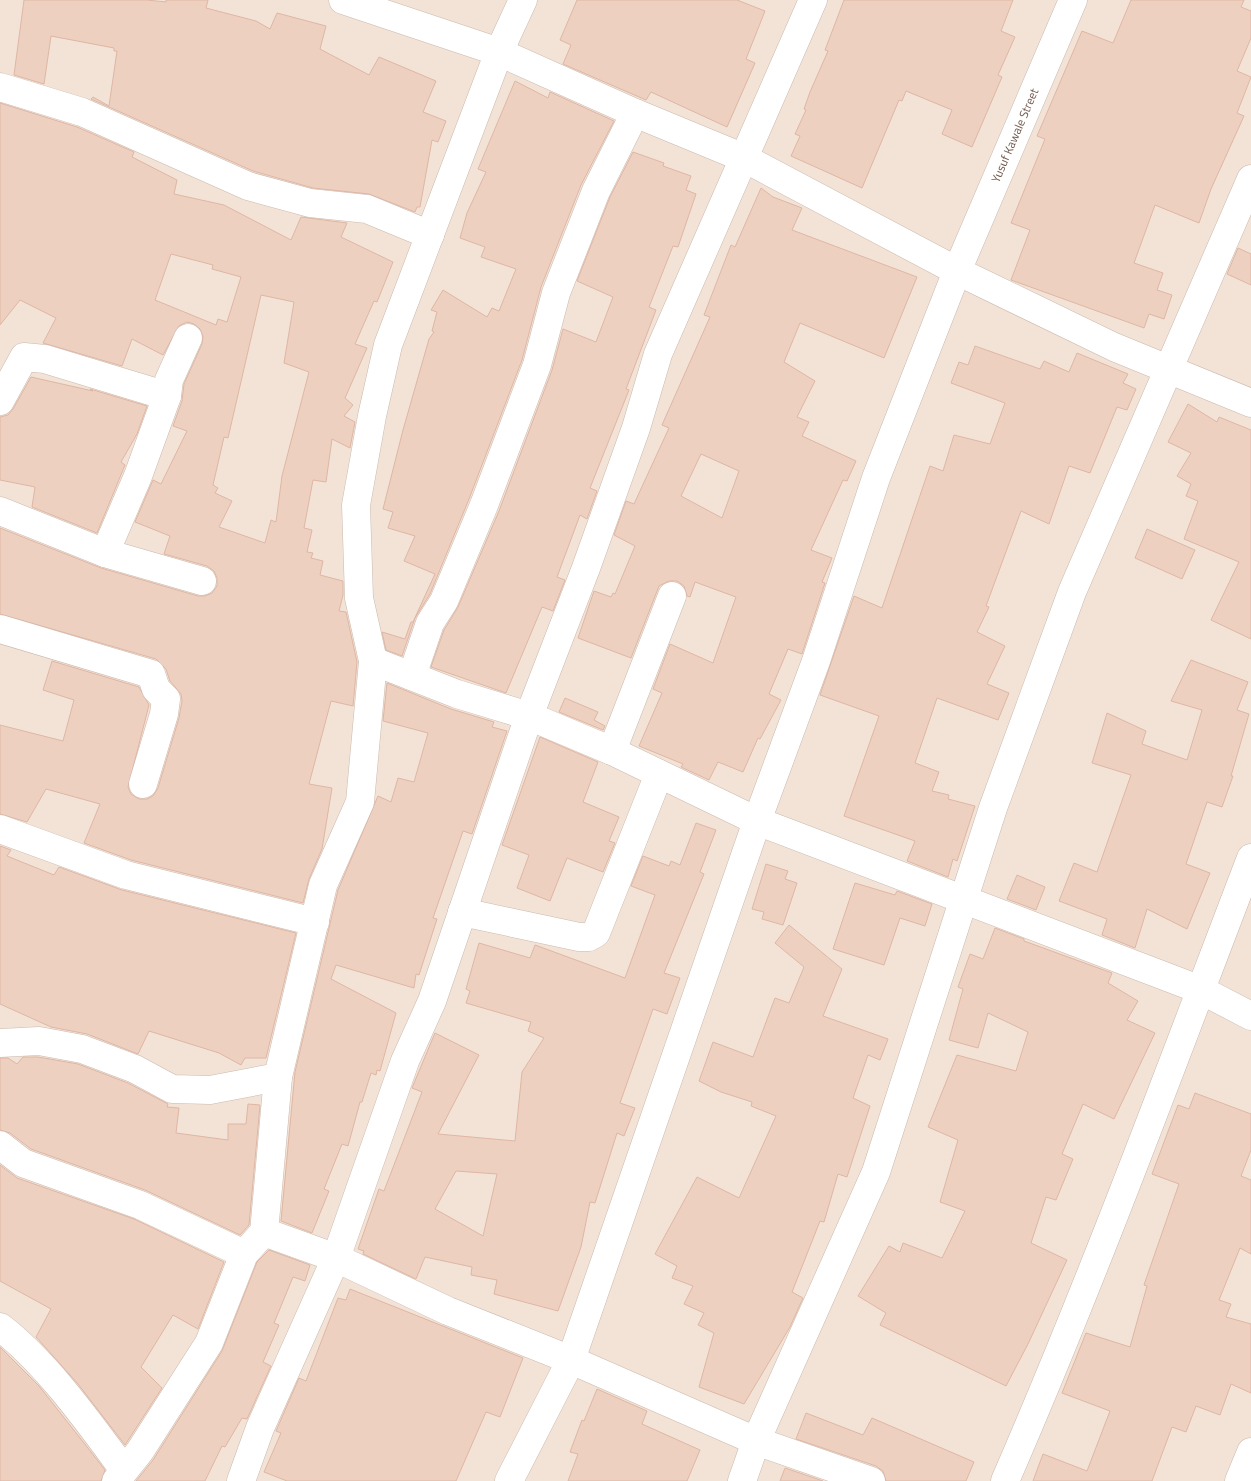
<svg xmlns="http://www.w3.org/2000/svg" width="1251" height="1481" viewBox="0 0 1251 1481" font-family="'Titillium Web',sans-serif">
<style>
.residential{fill:#f2e3d6}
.building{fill:#eed0c1;stroke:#dfb6a3;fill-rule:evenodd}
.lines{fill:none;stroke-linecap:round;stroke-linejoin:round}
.minor-casing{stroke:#ccb9ae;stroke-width:29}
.minor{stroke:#fff;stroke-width:28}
.labels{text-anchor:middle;stroke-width:4.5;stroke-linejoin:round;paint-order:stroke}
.street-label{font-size:12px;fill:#73584d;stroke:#fef6ed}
</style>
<rect width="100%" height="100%" fill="#fbf2e7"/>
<!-- residential -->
<path class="residential" d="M0,0H1251V1481H0Z"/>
<!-- building -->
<path class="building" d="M24,0H147L166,2V0H208L206,8L256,21L270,29L277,13L326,26L320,49L369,75L379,57L436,81L423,112L446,121L438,142L432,140L420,207H417L415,212L369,194L313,188L253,171L91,99L93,97L109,106L117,51H114V48L51,36L44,84L14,75Z
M577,0H737L765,11L746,59L755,63L727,127L651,92L646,100L563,64L571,45L560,40Z
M844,0H1013L1001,31L1015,37L998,75L1002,77L972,147L942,134L952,110L906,91L902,101L899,100L862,188L791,156L800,136L795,134L806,110L804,109L810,92L828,51L825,50Z
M1131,0H1244L1241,7L1251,11V38L1237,71L1251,77L1237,113L1244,116L1211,189L1199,223L1155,205L1134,263L1163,273L1157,290L1172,295L1164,319L1149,314L1144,328L1011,280L1030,230L1011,223L1045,139L1037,136L1082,31L1113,43Z
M515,81L548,98L550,92L614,121L581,185L541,287L522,360L469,499L430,594L415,618L402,656L386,650L382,632L405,639L411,622H413L435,574L404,561L415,536L388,528L393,512L383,509L403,430L429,339L434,332L432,331L437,312L431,310L443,290L487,317L492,308L499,311L516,269L481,257L485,247L460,238L467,213L486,172L478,169Z
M0,103L77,127L134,152L132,157L177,180L174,194L224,205L291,240L301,217L347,223L341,237L393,262L377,302L374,301L355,344L367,348L345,398L353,405L344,416L355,422L350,448L332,439L326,482L313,480L304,528L312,530L307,552L313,553L311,558L323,561L320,575L343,581V595L339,611L346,612L357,662L353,706L331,701L309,784L332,788L322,849L309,879L303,903L131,860L84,843L100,804L46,789L27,822L0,814V725L63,741L74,700L43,690L52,661L139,687L149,705L128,787L131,794L139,799H147L153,796L158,788L179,718L182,701L181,694L170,681L166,669L156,659L0,614V528L101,568L198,596H205L212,593L217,586V578L214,571L207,566L164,554L170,536L135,522L153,480L161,484L187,431L173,426L182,401L184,384L202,344L203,336L200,329L194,324L187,322L179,326L163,355L132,339L122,366L43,343L56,318L20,300L0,325ZM171,254L213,265L212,269L241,277L227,322L218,319L216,325L155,300ZM261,295L294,302L284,363L309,372L282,476L276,522L271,520L265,543L219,527L232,501L215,493L218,488L213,485L224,437L228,438Z
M633,152L664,163L663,166L691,176L686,190L696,194L678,247L673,246L649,307L656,310L626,389L629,390L590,488L597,491L587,519L580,515L557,577L565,580L553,611L542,607L506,693L431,667L444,630L458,607L499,511L552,370L563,329L596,342L613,297L577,281L610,197Z
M761,188L773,197L802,208L792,230L917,277L884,358L800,323L784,362L815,381L797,417L809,422L802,436L856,461L847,481L843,480L811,550L832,558L822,582L825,583L802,654L788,649L769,694L781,700L760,739L758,738L743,772L718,762L709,780L681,767L683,764L639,746L662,693L653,689L670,644L713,663L736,597L695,582L690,597L687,596L684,586L677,581H669L659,586L631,658L578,638L594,591L611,597L613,593L615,594L635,546L614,535L626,501L634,504L669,428L662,425L710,317L704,315L731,245L735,247ZM701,454L739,471L722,518L681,496Z
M1238,248L1251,254V285L1227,274Z
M975,346L1040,369L1044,361L1069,372L1077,353L1128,374L1123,383L1136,389L1127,410L1117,407L1090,473L1069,466L1049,524L1021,511L986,606L989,607L977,632L1005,646L987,684L1009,693L998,720L937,698L915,763L939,772L932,791L949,795L948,799L975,806L957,861L953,859L948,877L907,861L915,841L844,816L879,716L820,695L854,596L882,608L930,466L943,471L954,435L990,444L1005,403L951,383L959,362L968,365Z
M31,377L93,391L90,389L147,406L137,434L121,462L125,465L97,533L32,507L35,487L0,480V417L8,415L13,409Z
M1188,404L1217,422L1219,417L1251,430V639L1211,620L1239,562L1184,539L1198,501L1186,496L1191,484L1177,476L1191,453L1168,442Z
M1147,529L1195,550L1182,579L1135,558Z
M1191,660L1248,682L1237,710L1249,714L1231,776H1233L1222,807L1207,802L1186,864L1210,873L1187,929L1147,909L1135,948L1102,935L1107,919L1059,901L1074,863L1097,872L1131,775L1092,763L1107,713L1146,731L1142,744L1187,760L1202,710L1171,701Z
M387,683L451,709L494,722L492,727L507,731L472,834L463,831L433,918L437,919L419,975L416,974L414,988L336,965L331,979L396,1013L380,1071L377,1070L376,1075L371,1073L362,1102H360L348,1146L342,1144L324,1189L329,1191L312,1233L281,1221L295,1072L338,890L378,796L391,802L398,778L414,782L428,733L383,721Z
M565,698L598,712L594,720L605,726L603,730L559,712Z
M540,737L598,762L583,802L619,817L609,841L615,843L603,872L567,858L550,901L517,888L529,855L502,845Z
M696,823L716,830L700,872L704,874L664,973L680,978L667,1014L653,1009L620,1103L635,1108L624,1136L617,1133L595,1203L590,1202L581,1247L558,1311L494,1294L497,1280L471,1275L472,1267L425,1257L416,1279L363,1254L364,1251L358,1249L379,1189L384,1191L422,1092L412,1088L435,1033L479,1055L438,1134L515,1141L522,1072L544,1038L528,1031L531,1022L466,1003L470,991L466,989L479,943L530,958L535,945L625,978L655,895L631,886L643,856L669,866L671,861L680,865ZM456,1171L497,1174L483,1236L435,1209Z
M0,846L11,850L7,856L54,875L59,867L122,890L296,933L266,1058H245L241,1065L219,1053L149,1031L138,1054L87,1034L51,1027L0,1004Z
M766,864L788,871L785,879L797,883L783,925L762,919L764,912L752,909Z
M1017,875L1045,887L1036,910L1007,899Z
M855,883L895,895L897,891L932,904L925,926L900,918L884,965L833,949Z
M789,925L842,969L823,1016L888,1039L880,1060L868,1055L853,1098L870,1106L847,1177L838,1174L824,1222L820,1221L792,1292L803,1298L790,1327L744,1404L699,1387L714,1333L698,1325L704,1313L684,1304L693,1286L672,1278L677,1266L655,1254L697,1177L739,1198L776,1116L751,1106L752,1102L721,1092L699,1081L713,1042L753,1057L775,998L789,1003L804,967L775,943Z
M995,928L1024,939V941L1112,973L1108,983L1138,1001L1127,1020L1155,1033L1114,1119L1083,1104L1062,1154L1073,1159L1056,1200L1046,1197L1031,1243L1067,1260L1028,1344L1006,1386L880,1325L886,1313L858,1296L889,1246L900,1252L903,1243L942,1258L965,1211L940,1202L958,1140L928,1127L957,1055L1016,1071L1028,1032L988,1013L978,1048L949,1040L963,989L958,987L970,954L983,959Z
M23,1057H38L78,1064L128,1083L168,1104L167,1107L179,1108L176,1133L228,1140V1124H246L248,1104L260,1105L249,1225L240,1235L145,1190L31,1149L10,1133L0,1130V1058H8L17,1064Z
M1195,1093L1251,1114V1150L1241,1176L1251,1180V1254L1240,1248L1219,1300L1231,1304L1226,1317L1251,1324V1393L1231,1384L1220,1415L1196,1406L1186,1432L1172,1427L1152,1481H1033L1043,1454L1087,1471L1110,1411L1062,1393L1086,1333L1130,1347L1147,1286L1144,1285L1179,1184L1152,1174L1178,1105L1189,1109Z
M0,1165L17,1178L134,1219L224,1262L198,1329L173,1315L141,1367L162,1388L125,1445L78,1384L36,1337L51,1309L0,1281Z
M269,1250L310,1265L305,1281L293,1277L274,1323L279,1325L263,1362L271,1366L247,1419L242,1418L225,1447L222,1446L205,1481H136L153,1460L222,1351L257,1262Z
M350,1289L523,1358L500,1417L486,1412L456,1481H287L264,1472L281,1433L276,1431L299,1378L306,1381L338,1298L346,1300Z
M0,1347L39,1386L84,1443L105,1470L101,1481H0Z
M597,1389L647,1411L642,1424L700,1450L687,1481H568L578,1454L570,1452L582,1420L584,1421Z
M806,1413L863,1435L872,1418L974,1462L966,1481H886L883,1471L876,1466L796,1439Z
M785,1468L823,1481H780Z"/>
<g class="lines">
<!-- minor casing -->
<g class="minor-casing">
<g id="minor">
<path d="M343,0L499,52L635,113L744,158L957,271L1114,347L1251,403"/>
<path d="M0,87L82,112L248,186L310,203L367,209L430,235"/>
<path d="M0,401L24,357L45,359L167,396"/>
<path d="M0,511L105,553L202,581"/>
<path d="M105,553L138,476L167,396L169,380L188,338"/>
<path d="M0,629L151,674L156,689L166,699L164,714L143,784"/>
<path d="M373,661L457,694L529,716L612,751L757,821L1201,990L1251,1016"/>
<path d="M412,676L430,623L444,601L484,505L537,365L556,293L596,191L635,113"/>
<path d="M612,751L672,596"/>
<path d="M0,829L126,875L315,922"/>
<path d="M462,912L579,937H589L596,933L659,774"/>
<path d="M0,1043L39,1041L82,1049L135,1069L172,1089L210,1090L278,1077"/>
<path d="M0,1145L23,1163L140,1205L244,1254"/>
<path d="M264,1232L336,1258L448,1311L571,1360L756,1441L871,1481"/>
<path d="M0,1327C46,1362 90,1424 124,1470"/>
<path d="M116,1481L140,1451L209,1343L244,1254L264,1232L278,1077L323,885L360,802L373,661L359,598L356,505L372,416L388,345L499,52L523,0"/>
<path d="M241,1481L260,1428L336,1258L405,1061L432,1001L529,716L586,568L636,428L658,354L813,0"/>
<path id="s1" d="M509,1481L571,1360L757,821L816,661L876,478L957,271L1073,0"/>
<path d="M742,1481L756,1441L876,1172L993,808L1072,592L1251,179"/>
<path d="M1005,1481C1094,1276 1171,1067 1251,858"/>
<path d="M1239,1481L1251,1452"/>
</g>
</g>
<!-- minor -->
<use href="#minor" class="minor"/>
</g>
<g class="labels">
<!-- street labels -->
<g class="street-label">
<text dy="4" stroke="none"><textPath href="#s1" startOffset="1439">Yusuf Kawale Street</textPath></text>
</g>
</g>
</svg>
